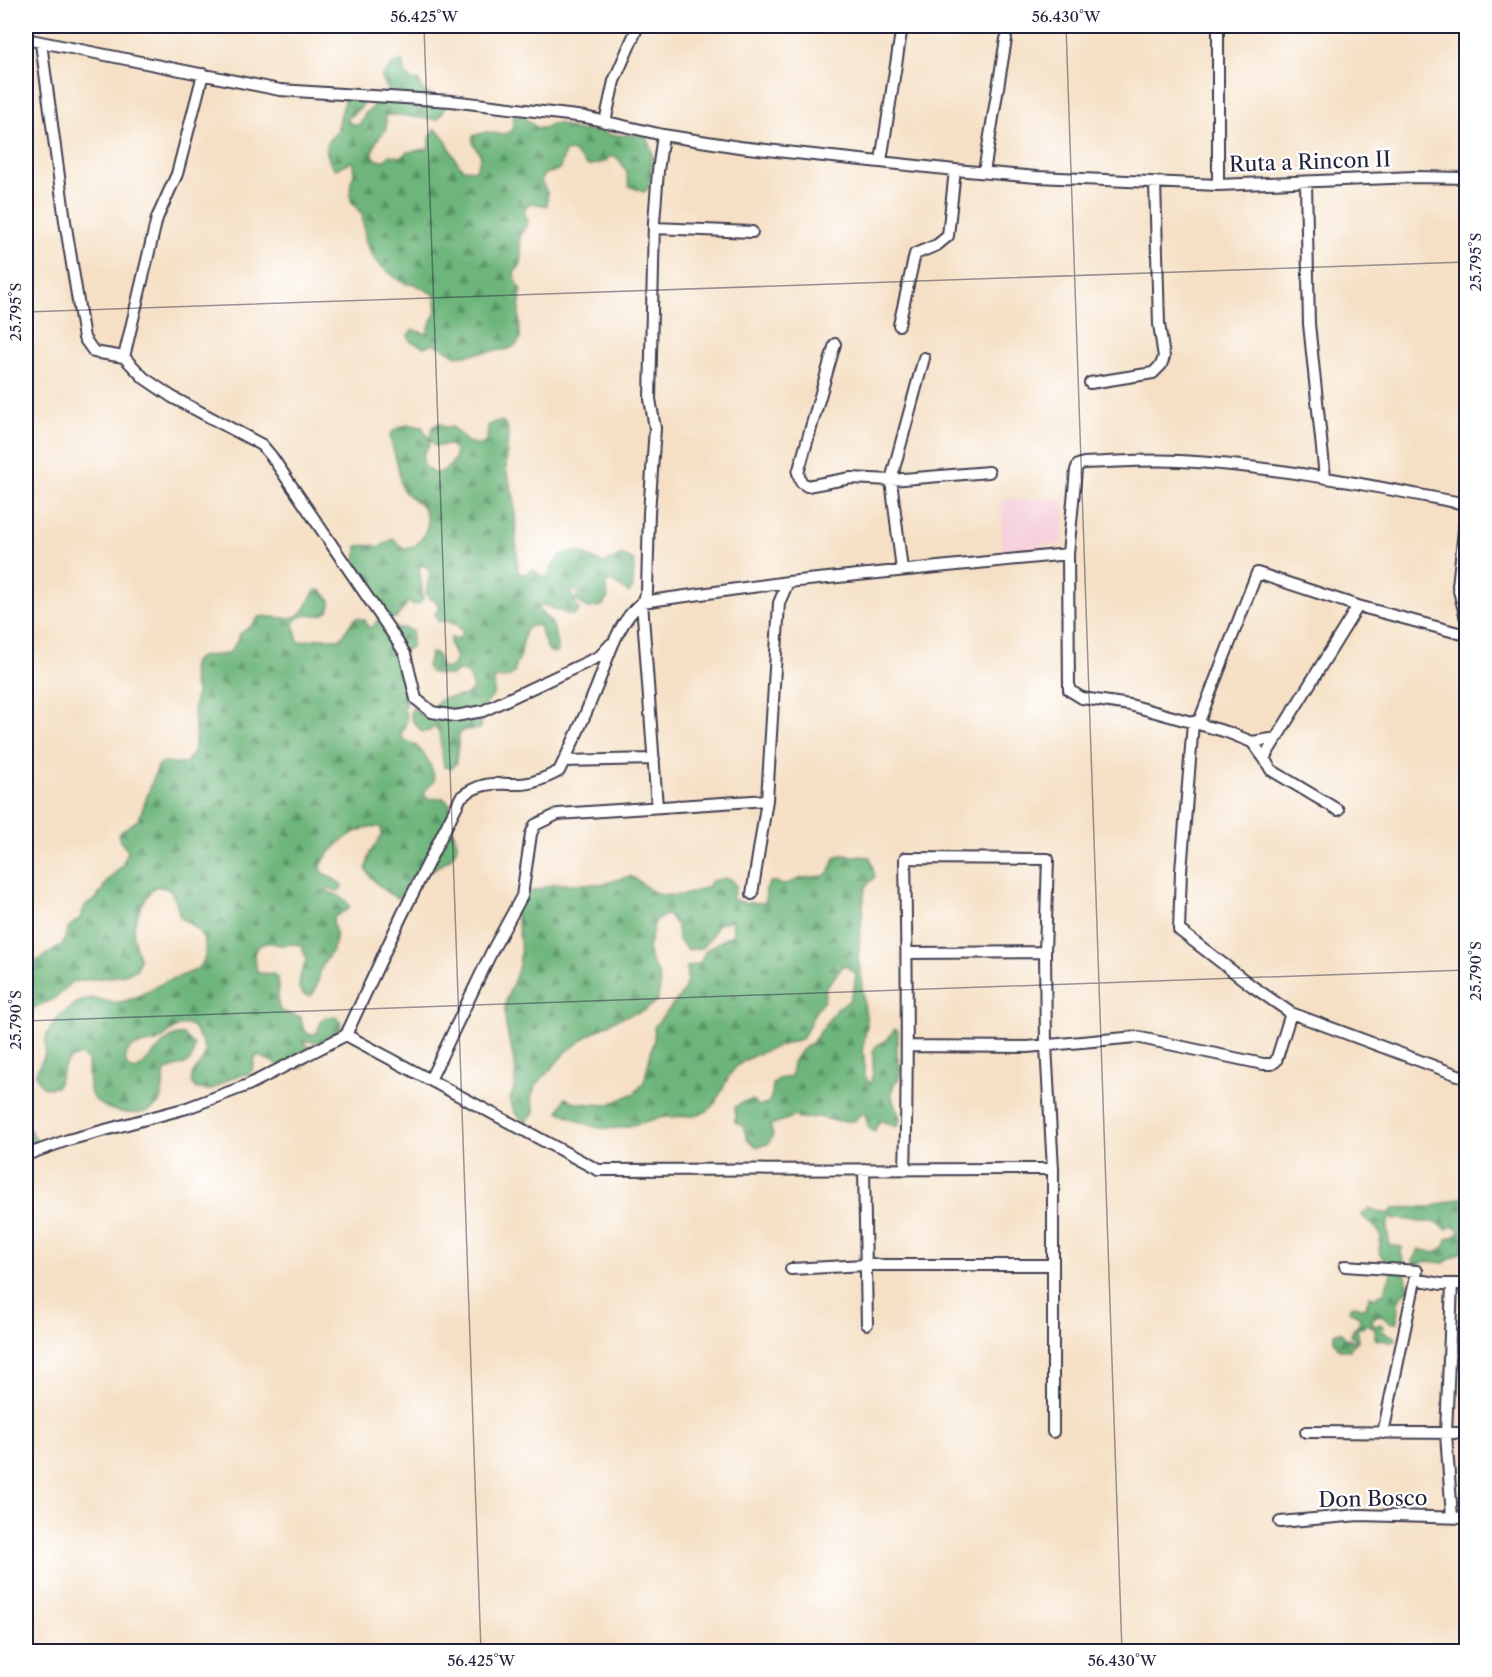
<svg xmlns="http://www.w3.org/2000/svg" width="1492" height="1677" viewBox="0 0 1492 1677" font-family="'Libre Caslon Text',serif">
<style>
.built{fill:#f5cfdb}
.forest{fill:url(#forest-firs);stroke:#486c5a;stroke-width:1.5}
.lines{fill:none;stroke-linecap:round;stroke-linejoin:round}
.minor-casing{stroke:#423e50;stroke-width:14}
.minor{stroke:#fff;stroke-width:10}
.ticks{fill:none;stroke:#22223b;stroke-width:1.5;stroke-opacity:0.45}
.labels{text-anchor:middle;stroke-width:4.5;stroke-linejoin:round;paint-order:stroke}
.street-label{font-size:21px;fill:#22223b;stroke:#fff}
.neatline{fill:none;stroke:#22223b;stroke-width:2}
.ticks-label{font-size:15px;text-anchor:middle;fill:#22223b}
</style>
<defs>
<pattern id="forest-firs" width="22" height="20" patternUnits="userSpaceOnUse" patternTransform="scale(1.5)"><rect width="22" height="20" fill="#6db57a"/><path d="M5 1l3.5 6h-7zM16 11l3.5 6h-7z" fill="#599365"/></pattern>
</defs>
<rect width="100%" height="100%" fill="#fff"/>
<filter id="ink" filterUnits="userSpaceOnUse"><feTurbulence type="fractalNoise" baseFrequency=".0167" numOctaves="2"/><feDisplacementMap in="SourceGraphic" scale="12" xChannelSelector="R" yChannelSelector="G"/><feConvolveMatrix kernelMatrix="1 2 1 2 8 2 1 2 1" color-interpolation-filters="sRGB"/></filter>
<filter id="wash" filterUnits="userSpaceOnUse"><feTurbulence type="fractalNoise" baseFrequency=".008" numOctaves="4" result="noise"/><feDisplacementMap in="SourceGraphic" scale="24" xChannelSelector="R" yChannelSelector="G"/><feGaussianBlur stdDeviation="1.35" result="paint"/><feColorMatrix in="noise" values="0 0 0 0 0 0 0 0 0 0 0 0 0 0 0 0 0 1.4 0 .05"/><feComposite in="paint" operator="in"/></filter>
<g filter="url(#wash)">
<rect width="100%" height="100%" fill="#f5e0c5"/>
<!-- built -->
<path class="built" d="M1001,499H1064V540L1061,544L1002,551Z"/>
<!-- forest -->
<path class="forest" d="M403,61L406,75L412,80H418L424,92L444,100L446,107L438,119C420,120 405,113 386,115V130C378,138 373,143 373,155L377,160H385L390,155L401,157L407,152L428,149L431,135L434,129C449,136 451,158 463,169L476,170L481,156L473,143V136C478,135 484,132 488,132C498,134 503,137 512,130L514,115H521L537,128H545L551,124L558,123L577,131H599L612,135H640L646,137L652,151V164L649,187L644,192L629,186L626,170L617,157L610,156L605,162L588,166L572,151L565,152C559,169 564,170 544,174L541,181L547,193V206L532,203L526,206L524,213L528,220C527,227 521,231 520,238C519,252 527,263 514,272L515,278L521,291L519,311L520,339L516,345L509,349L457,356C444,351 438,339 424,347L410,341L408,335L413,330L428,334C428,318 441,317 435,295L415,284H407L400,281L377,263L366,243L362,214L352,203L350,196L351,181L354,175L353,162C346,162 343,168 335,169L330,163L326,149L327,142L337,132L345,96L359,99L363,105L347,119L351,124L359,125L366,112L372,109L374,102L387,96L388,90L381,77L396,62Z
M502,421L507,426L508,433L506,470L514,498L518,573L525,574L532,570C538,571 541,578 547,578C551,572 551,566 556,561C569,543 589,556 603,564L622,555L632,560L634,563L633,588L629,593L612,581L605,583L608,597L602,606L588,608L575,600L578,594L576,588L572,593L573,599L579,611L573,615C560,613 551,605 539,605L540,611C543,616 548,618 551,622C554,627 558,647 557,653L550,652C543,644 544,634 538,625L531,626L525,630L520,659L515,665V672L509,677L494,679C496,704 489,694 483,710C481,716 483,722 479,729L465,730L459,734L456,763L452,768L444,767L439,731L434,727L429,731L422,732L412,720L410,713L414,707L426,714L432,711C442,688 458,704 473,690C471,682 471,671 460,671C451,672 459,673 451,675C444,676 436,674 430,672L427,666L431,653L437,654L441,667L448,669L453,665L456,658L450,644L451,638L458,639L463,633C458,623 449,621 438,621L435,614L439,608L436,601L429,599L426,593L430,572L426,566H419L423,599L419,604L412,605L407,600L406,606L396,618H384L356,574L357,546L371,545L380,547L393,539C396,542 400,546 404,548C418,551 430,529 427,518C423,500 412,502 403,490C399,485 401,479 399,472C397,460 392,448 390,435C399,424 408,424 422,427L429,438V446C423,452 422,457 424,465L434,474C446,471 457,463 455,450L450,445L435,446L430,440L432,427L439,423L445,427H452L467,442L481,445L487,440L488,426L494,422Z
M317,590L322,591L330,600V609C318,623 305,607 294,623L297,639L300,642L320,638L339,639C347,633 348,623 357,618L365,620L368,628L374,626L378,619L398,629L406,628L412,631V646L402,652V684L409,695L403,708C411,724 404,722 401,736C405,742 407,741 413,744C424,751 435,769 434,782L425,790V797L429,799L443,798L450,804V820L457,843L456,850L450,859L406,886L401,898C390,898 370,879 366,869L370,853L382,835L381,827C357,824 332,846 321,865L322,872L340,883L342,887L339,891L328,888L325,891C335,893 346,897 350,908L334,917C331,925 337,931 336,940C335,949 327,956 323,965C318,974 319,988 311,996L304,995L299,989L300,977L306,960L302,946C294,942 290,945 282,945C278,945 272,942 267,943C250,946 253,959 258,973L273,974L278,979V1004L280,1011L301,1017L303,1028L309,1035L317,1033L322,1019L327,1017H337L341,1024L340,1031L322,1042L302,1041L310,1048L312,1057L302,1068H287L256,1055L253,1069L248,1074L233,1077L211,1090L197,1089C181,1075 206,1065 205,1051C204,1043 196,1031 191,1025C175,1022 170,1035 158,1041C150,1045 137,1043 130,1049C124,1054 125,1061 127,1067L135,1071C153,1060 165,1032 184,1035L194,1045C193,1071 181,1061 165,1072C162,1083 165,1093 158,1104C146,1121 100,1113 91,1094C87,1084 89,1072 88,1061L81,1055C61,1059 64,1072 56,1087L46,1088L39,1082L36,1073C38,1067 42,1062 44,1056C46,1051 45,1044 46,1038C51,1022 66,1010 79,1002C94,993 105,1004 119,1002C137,1000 148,989 165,982C174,977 185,976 195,970C208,963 209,942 198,931C193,925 186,922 180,917C176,903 175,884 154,887C142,901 129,926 135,945C138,955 142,956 136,970L119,976L71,982C64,989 60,997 49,1001C39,1006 33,1006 26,1016V980L32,968L37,961L62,945L69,927L80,918L85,906L96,899L108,880L122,866L128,851L120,841L119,833L139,819L158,766L164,762L184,764C206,746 188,713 197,691C193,686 194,684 193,678C188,646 214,660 228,653C234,649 235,643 239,638L238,635L251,626L259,617C274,614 292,625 304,610C310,603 309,595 317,590Z
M841,855L870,857L875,877L865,887L858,956L867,1025L862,1052L864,1056V1075L870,1084L873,1073V1051L877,1045L887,1040L895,1029L898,1031L897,1055L901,1070L898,1080L895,1082C887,1095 895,1105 900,1117L899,1125L896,1127L880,1120L874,1132L869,1128L865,1114L862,1113L854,1121H836L818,1117L798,1119L796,1116L770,1125L773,1135L768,1144L757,1147L747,1139L743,1126L735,1122V1107L743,1102L752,1100L759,1106L768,1104L772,1094L773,1084L778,1079L791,1077L793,1062L801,1050L812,1043L837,1008L849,1001L854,988L856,974L844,965L826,987L824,1001L815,1012L803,1038C782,1046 753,1052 736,1067C722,1080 721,1107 701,1114C689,1118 673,1115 660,1118C651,1119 642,1123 633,1125C602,1134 586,1125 559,1111L565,1098L578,1103L607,1105L635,1093L644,1082L654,1040V1027L682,994L687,982V967L700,963L706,950L733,934L732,920L717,924L711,937L702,948L687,950L678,939L677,925L667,914L655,921L648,949L651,962L659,975L660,987L657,1001L645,1010L617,1019L591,1034L566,1052L537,1084L531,1097L535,1111L526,1122L515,1113L510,1100C525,1066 505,1046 505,1014C504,995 516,982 519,965C523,945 518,925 514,905L524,894L554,884H603L630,876C640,880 647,890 658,894C673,898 703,894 712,881L725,878L732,880L736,886L732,899L745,903H765L766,889L770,882H776L783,885L802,878L824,876L830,871L835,858Z
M26,1125L37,1140L38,1145L30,1146L26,1143Z
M1460,1198H1466V1234L1462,1251L1444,1263L1426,1261L1415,1265L1413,1262L1419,1249L1435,1253L1445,1246L1447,1239L1457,1235L1460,1230L1453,1226L1446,1229L1435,1221C1420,1226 1408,1216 1394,1220L1392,1217C1382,1228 1390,1233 1389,1245L1402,1247L1401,1254L1405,1263L1403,1266L1409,1289L1401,1296L1398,1303L1397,1322L1392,1323L1385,1319L1384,1316L1378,1315L1373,1318L1372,1323L1375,1326L1381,1324L1383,1327L1381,1331L1395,1337L1396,1340L1391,1342L1384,1339L1377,1340L1375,1338V1329L1365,1323L1363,1328H1357L1359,1340L1351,1347L1350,1350H1339L1334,1340V1333L1341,1332L1345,1338L1354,1342L1356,1340L1350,1336L1351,1332L1360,1322L1359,1316L1349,1311L1350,1308L1355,1305L1365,1308L1370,1296L1377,1298L1378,1295L1384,1293L1391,1274V1265C1374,1252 1380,1253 1381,1235C1375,1223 1367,1223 1361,1214L1370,1208L1380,1213H1390L1394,1208L1431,1207Z"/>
</g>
<g filter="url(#ink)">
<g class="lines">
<!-- minor casing -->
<g class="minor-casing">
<path id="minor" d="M26,39L280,90L451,101L585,117L663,135L739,147L955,170L1037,177L1218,185L1415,177L1466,178
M41,43L65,221L84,338L94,352L124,357L144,378L172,397L262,445L272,457L394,636L405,654L416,699L432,712L455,716L483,711L600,656L611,644
M605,122L614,81L638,26
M881,161L902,26
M984,172L1006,39
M1306,183L1309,324L1325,477
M1218,185V26
M654,228L752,232
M899,325L915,254L937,245L948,236L955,170
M835,344L798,473L801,482L807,486L851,478L891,480L989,472
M124,357L157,218L177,174L203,74
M1090,383L1153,373L1161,365L1164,357L1159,324L1155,182
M1466,512L1458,586L1466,619
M1068,554L1069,690L1082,698L1130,705L1227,732L1252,742L1264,758L1358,606L1466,635
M902,570L891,480L924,358
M1358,606L1257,573L1200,719L1193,723L1181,871L1179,930L1252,986L1291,1013L1466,1078
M1252,742L1277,738
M1264,758L1271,770L1338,810
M564,761L654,759
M767,800L558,814L535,825L531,834L522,896L492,951L430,1080L598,1170L1053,1169
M657,807L642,602L647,591L649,513L655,428L650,399L654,222L658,171L663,135
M752,894L767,800L779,603L788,582
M1045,952L1046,1046L1053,1169V1432
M346,1035L430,1080
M908,1046L1027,1047L1136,1037L1263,1064H1272L1276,1061L1291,1013
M26,1155L68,1140L187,1108L248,1085L346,1035L402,915L461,797C482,781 494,784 519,784C533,784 546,778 559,771C572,745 584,718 595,691C608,660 615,625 642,602L788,582L1068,554L1076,470L1078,465L1084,463C1116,462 1148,459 1180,461C1277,466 1372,486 1466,504
M864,1169L867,1324
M905,1170C908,1066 907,962 905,858L1048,859L1045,952L907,953
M1345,1266L1417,1271L1383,1433
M791,1269L865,1265H1053
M1415,1279L1441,1284H1466
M1306,1432L1466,1433
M1452,1517L1446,1434L1452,1284
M1280,1522L1359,1515L1466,1518"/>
</g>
<!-- minor -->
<use href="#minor" class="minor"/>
</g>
</g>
<!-- ticks -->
<path class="ticks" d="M424,26L481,1652M1066,26L1122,1652M26,312L1466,262M26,1021L1466,970"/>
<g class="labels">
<!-- street labels -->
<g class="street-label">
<text transform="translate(1310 162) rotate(-2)" y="7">Ruta a Rincon II</text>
<text transform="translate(1373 1499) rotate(-1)" y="7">Don Bosco</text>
</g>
</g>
<!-- margin -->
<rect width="1492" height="1677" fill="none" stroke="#fff" stroke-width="66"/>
<rect x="33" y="33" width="1426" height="1611" class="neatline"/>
<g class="ticks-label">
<text x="424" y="22">56.425°W</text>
<text x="1066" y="22">56.430°W</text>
<text transform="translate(1476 262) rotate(-90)" y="5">25.795°S</text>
<text transform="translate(16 312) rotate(-90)" y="5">25.795°S</text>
<text transform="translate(1476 971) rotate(-90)" y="5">25.790°S</text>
<text transform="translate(16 1020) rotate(-90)" y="5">25.790°S</text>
<text x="481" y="1666">56.425°W</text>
<text x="1122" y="1666">56.430°W</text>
</g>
</svg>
